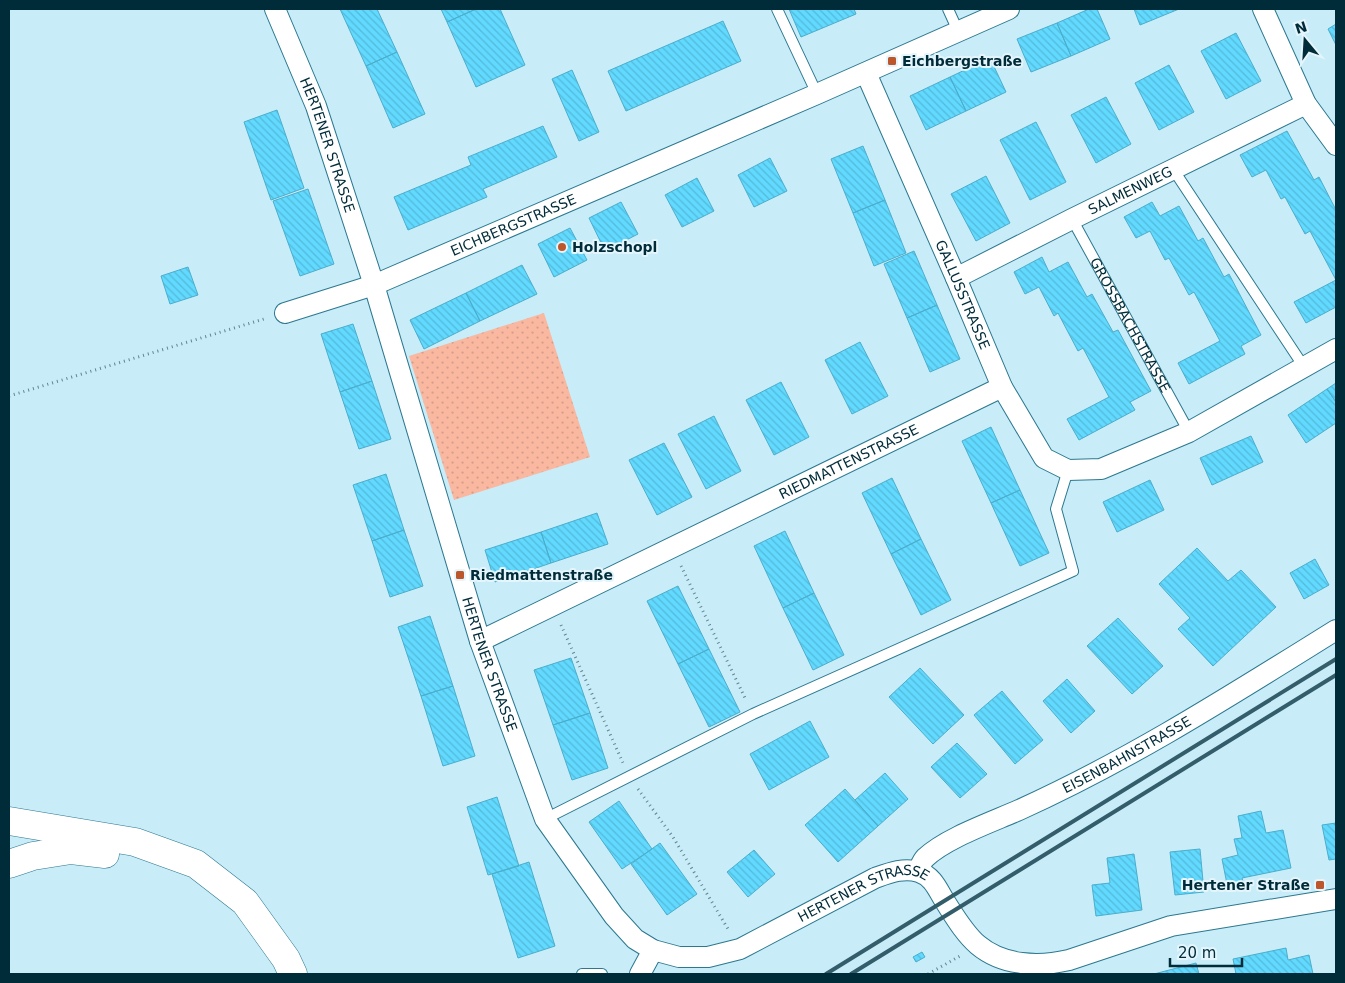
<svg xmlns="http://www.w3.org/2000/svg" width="1345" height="983" viewBox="0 0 1345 983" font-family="'DejaVu Sans',sans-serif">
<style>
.park{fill:url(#park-dots)}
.building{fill:url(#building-back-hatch);stroke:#4aaecc}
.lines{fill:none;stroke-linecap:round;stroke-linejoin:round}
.service-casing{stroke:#2b788f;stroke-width:12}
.minor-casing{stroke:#2b788f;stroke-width:22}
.motorway-casing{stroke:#2b788f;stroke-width:29}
.path{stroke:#5e8693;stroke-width:3;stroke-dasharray:1 4;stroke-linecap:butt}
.service{stroke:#fff;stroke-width:10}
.minor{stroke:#fff;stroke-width:20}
.motorway{stroke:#fff;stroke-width:28}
.rail{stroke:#335d6a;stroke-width:4}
.poi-dot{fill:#bd562b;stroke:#e4f5fc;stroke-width:2}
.labels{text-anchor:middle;stroke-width:4;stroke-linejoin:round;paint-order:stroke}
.poi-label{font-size:14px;font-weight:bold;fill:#002c39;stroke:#e4f5fc;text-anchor:start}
.street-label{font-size:14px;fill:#002c39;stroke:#e4f5fc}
</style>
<defs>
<pattern id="park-dots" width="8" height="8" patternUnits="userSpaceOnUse" patternTransform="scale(1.25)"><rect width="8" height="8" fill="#fab8a0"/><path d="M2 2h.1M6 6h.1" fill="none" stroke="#d49e8b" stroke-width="1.8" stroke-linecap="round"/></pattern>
<pattern id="building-back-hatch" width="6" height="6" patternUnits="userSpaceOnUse" patternTransform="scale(1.25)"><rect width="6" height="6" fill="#62d9fe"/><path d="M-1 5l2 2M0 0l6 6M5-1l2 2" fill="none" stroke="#53bada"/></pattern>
</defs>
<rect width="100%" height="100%" fill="#c8ecf8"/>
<!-- park -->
<path class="park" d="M544,313L590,457L454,500L409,356Z"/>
<!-- building -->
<path class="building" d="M340,9H377L397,52L366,66Z
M441,9H476L447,22Z
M476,9H500L525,65L476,87L447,22Z
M789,9H854L856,14L801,37Z
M1089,9H1097L1110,39L1071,56L1057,23Z
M1134,9H1179L1140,25Z
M723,21L741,61L626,111L608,71Z
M1057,23L1071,56L1031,72L1017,39Z
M1336,24V45L1328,29Z
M1236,33L1261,81L1226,99L1201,51Z
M397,52L425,114L393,128L366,66Z
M990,58L1006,92L966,111L950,77Z
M1169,65L1194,112L1159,130L1135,83Z
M572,70L599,132L579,141L552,79Z
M950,77L966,111L926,130L910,96Z
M1106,97L1131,144L1096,163L1071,115Z
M277,110L304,188L271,200L244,122Z
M1036,122L1066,182L1030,200L1000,140Z
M543,126L557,157L483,189L487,197L408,230L394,197L471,165L468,157Z
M1287,131L1314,180L1319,177L1336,210V307L1306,323L1294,302L1336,280L1310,231L1305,234L1285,197L1281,199L1266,170L1252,177L1240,155Z
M863,146L885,200L853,213L831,159Z
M770,158L787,191L754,207L738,175Z
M986,176L1010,223L976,241L951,194Z
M697,178L714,211L682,227L665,195Z
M308,189L334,264L300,276L273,201Z
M885,200L906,253L874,266L853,213Z
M621,202L638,234L605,251L589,218Z
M1152,202L1160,216L1179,206L1198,241L1203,238L1224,277L1229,274L1261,335L1241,346L1245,354L1189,384L1178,363L1220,341L1194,292L1189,295L1169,258L1165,260L1150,231L1136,238L1124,217Z
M570,228L587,260L554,277L538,244Z
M914,251L937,305L907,318L884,264Z
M1042,257L1049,272L1068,262L1087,297L1092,294L1113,332L1118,330L1151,391L1130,402L1135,410L1079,440L1067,419L1109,397L1083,348L1078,351L1058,313L1054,316L1039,287L1025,294L1014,272Z
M522,265L537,294L480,321L466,293Z
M188,267L198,295L170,304L161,276Z
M466,293L480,321L424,349L410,320Z
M937,305L960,359L930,372L907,318Z
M353,324L372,381L340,392L321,334Z
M860,342L888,396L852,414L825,360Z
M372,381L391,439L359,449L340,392Z
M781,382L809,437L774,455L746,400Z
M1336,383V402L1327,389Z
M1327,389L1336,402V423L1306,443L1288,415Z
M714,416L741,471L706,489L678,434Z
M991,427L1020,490L991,503L962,441Z
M1251,436L1263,462L1212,485L1200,458Z
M664,443L692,497L657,515L629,460Z
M386,474L404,530L372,541L353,485Z
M892,478L921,539L891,554L862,493Z
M1150,480L1164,510L1117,532L1103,502Z
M1020,490L1049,553L1020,566L991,503Z
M597,513L608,544L551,563L541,532Z
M404,530L423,586L390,597L372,541Z
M785,531L814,593L783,608L754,546Z
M541,532L551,563L495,582L485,550Z
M921,539L951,600L921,615L891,554Z
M1197,548L1228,581L1241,570L1276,607L1213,666L1178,629L1190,618L1159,584Z
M1315,559L1329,585L1304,599L1290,573Z
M678,586L709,649L678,664L647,601Z
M814,593L844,655L813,670L783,608Z
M430,616L453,686L421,696L398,627Z
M1118,618L1163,666L1132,694L1087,646Z
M709,649L740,712L709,727L678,664Z
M571,658L590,713L553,725L534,670Z
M920,668L964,715L933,744L889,697Z
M1067,679L1095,711L1071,733L1043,701Z
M453,686L475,756L443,766L421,696Z
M1002,691L1043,740L1015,764L974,715Z
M590,713L608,768L572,780L553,725Z
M810,721L829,757L769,790L750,754Z
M957,743L987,774L960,798L931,767Z
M885,773L908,799L878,826L855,800Z
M845,789L878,826L838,862L805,825Z
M497,797L519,866L488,875L467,807Z
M619,801L652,849L622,869L589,822Z
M1261,811L1266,833L1283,830L1291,868L1242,878L1244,885L1228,889L1222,859L1238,855L1234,839L1242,838L1238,816Z
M1336,823V859L1329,860L1322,825Z
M660,843L697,894L667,915L631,864Z
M1200,849L1204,892L1175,895L1170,852Z
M754,850L775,874L748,897L727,872Z
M1134,854L1142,910L1096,916L1092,885L1110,883L1107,858Z
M529,862L555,946L518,958L492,874Z
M1286,948L1288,960L1309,955L1313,974H1236L1233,959Z
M922,952L925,957L916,962L913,957Z
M1196,963L1199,974H1154Z"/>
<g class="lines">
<!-- service casing -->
<g class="service-casing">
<g id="service">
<path d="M777,9L817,94"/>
<path d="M948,9L958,31"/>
<path d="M1173,169L1304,367"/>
<path id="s1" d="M1072,219L1189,432"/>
<path d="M545,819L753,714L1073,571L1056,509L1068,470"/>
<path d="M582,974H602"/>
</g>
</g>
<!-- minor casing -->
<g class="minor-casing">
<g id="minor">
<path id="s2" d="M275,9L316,106L374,285L480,641L545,819L614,916L635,939L653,950L679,957H708L740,949L875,878C889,873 904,867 919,872C934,877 938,891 946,903C955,917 965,934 978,945C1003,966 1039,967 1069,960L1171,926L1336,899"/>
<path d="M1263,9L1306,104L1336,145"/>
<path id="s3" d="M866,73L956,278L1002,387L1044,458L1068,470L1101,469L1189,432L1336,349"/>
<path id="s4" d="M956,278L1072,219L1306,104"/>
<path id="s5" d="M285,313L374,285L817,94L1009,9"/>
<path id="s6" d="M480,641L1002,387"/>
<path id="s7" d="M918,871C920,867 922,861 925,858C946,838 992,822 1019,810C1130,760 1233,694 1336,630"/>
<path d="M640,974L653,950"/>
</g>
</g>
<!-- motorway casing -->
<g class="motorway-casing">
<path id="motorway" d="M9,821L135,842L196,864L245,902L286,959L293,974
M9,864L33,856L71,850L105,854"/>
</g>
<!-- path -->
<path class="path" d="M9,396L264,319
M681,566L746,700
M561,625L623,763
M638,789L673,837L728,929
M928,974L960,956"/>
<!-- service -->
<use href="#service" class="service"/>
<!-- minor -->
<use href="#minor" class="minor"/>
<!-- motorway -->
<use href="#motorway" class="motorway"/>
<!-- rail -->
<path class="rail" d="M826,974L1336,659
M851,974L1336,675"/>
</g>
<!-- markers -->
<g class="poi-dot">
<rect x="887" y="56" width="10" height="10" rx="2.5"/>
<circle cx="562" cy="247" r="5"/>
<rect x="455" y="570" width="10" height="10" rx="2.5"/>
<rect x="1315" y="880" width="10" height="10" rx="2.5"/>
</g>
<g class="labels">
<!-- poi labels -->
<g class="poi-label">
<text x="902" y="66">Eichbergstraße</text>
<text x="572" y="252">Holzschopl</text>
<text x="470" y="580">Riedmattenstraße</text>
<text x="1310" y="890" text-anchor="end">Hertener Straße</text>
</g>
<!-- street labels -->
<g class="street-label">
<text dy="5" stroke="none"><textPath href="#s2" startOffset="146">HERTENER STRASSE</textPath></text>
<text dy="5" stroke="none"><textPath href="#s4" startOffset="195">SALMENWEG</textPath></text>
<text dy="5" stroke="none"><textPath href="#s5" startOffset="245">EICHBERGSTRASSE</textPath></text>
<text dy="5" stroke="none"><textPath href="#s3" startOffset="242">GALLUSSTRASSE</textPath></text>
<text dy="5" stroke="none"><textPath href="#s1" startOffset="121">GROSSBACHSTRASSE</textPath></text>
<text dy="5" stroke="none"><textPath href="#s6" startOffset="410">RIEDMATTENSTRASSE</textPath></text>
<text dy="5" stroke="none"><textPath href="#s2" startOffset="690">HERTENER STRASSE</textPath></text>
<text dy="5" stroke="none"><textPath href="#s7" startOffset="242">EISENBAHNSTRASSE</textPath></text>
<text dy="5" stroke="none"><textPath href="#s2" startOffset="1252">HERTENER STRASSE</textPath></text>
</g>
</g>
<!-- border -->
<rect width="1345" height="983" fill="none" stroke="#002c39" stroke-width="20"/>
<!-- north arrow -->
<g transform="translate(1305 40) rotate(342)" stroke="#e4f5fc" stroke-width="4" paint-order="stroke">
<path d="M0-4L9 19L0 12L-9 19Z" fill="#002c39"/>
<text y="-8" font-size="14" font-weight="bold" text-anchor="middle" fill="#002c39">N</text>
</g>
<!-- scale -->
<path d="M1170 958v8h72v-8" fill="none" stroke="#002c39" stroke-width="2.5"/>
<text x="1178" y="958" font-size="15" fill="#002c39" stroke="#e4f5fc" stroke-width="4" paint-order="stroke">20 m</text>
</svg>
